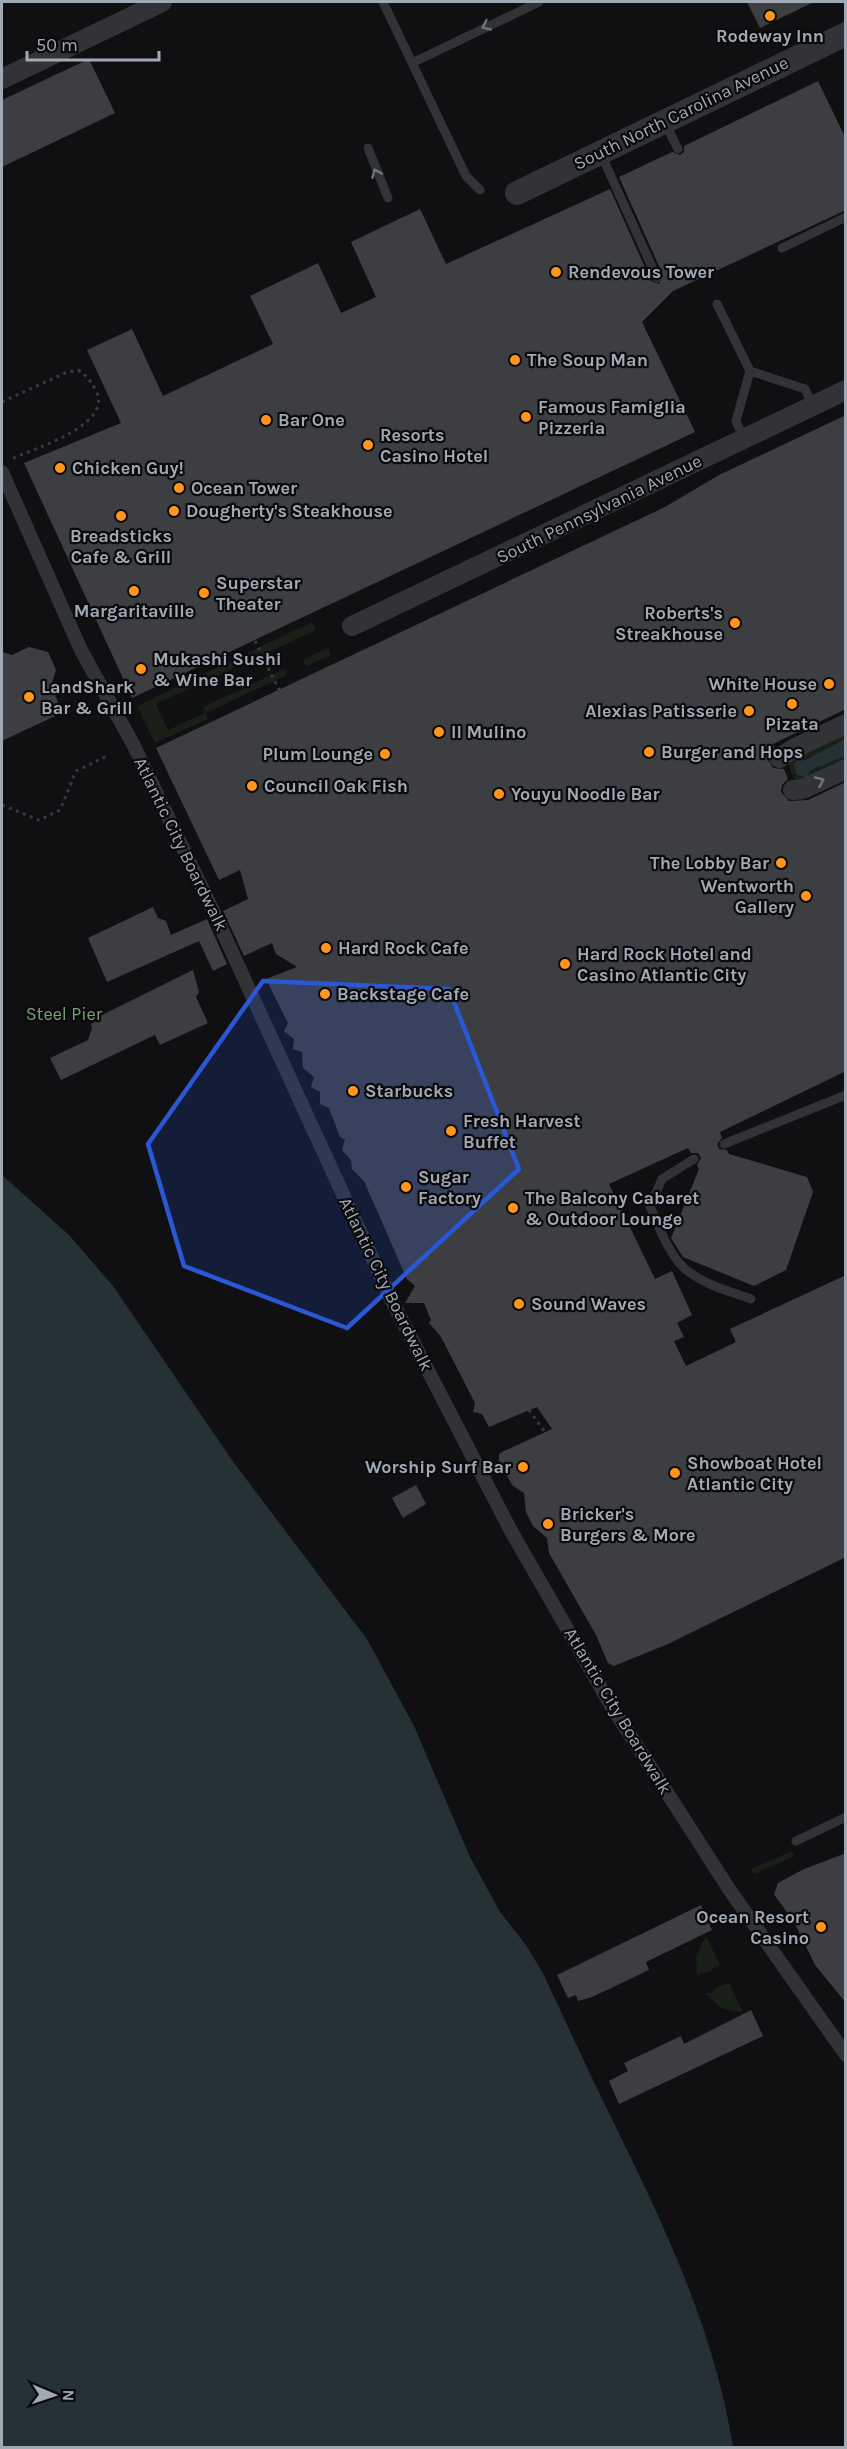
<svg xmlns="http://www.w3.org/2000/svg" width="847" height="2449" viewBox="0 0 847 2449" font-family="Karla,sans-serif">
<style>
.green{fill:#182018}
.water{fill:#263136}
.pier{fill:#101012}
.building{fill:#3c3e42}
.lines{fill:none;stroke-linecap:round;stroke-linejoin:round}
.path{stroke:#373a3e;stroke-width:3;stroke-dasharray:3 4.5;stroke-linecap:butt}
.service{stroke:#313337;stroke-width:9}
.pedestrian{stroke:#313337;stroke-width:14}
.minor{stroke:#313337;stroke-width:20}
.tertiary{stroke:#313337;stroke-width:24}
.oneway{stroke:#6e747c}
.marked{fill:#2a57d4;fill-opacity:0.2;stroke:#2a57d4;stroke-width:4.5;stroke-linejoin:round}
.poi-dot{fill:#ff951b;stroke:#0b0b0d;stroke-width:2}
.labels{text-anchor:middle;stroke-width:4.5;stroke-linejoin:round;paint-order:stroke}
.poi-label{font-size:18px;font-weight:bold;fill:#a0a9b4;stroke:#0b0b0d;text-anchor:start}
.street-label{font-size:18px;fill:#a0a9b4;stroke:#0b0b0d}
.park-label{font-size:18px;fill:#78a175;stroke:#0b0b0d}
</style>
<rect width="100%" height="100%" fill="#101012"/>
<!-- green -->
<path class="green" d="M312,622L316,630L156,704L168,730L205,713L203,707L284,669L287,675L206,713L208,719L155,743L137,706Z
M328,648L331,655L306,666L303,660Z
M845,733V761L797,786L787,761Z
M792,1851L794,1856L754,1874L751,1869Z
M706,1936L720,1965L714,1967L710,1972L701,1973L697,1978L696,1956Z
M729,1983L742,2011L740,2012L721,2008L705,1993H711L717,1987Z"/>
<!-- water -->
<path class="water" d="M845,739V756L811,770L806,777L797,775L794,766L796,761L806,760Z
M2,1175L69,1235L113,1286L234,1463L367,1639L414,1726L470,1857L500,1912L526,1945L544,1975C565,2020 586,2066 608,2111C661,2219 714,2327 733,2447H2Z"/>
<!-- pier -->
<path class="pier" d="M547,1973L610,2108L607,2109L544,1975Z"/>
<!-- building -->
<path class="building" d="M747,2H814L760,28Z
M89,59L115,113L2,167V100Z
M818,81L846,139V210L673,291L642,322L695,432L132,698L24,463L121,423L87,350L132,329L163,396L273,344L250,296L318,263L341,313L376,297L351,242L420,209L446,264L610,189L651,281L659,284L663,275L619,177L672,152L680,155L684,152V146Z
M846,415V709L773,744L774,747L767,758L773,768L784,769L788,779L782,785L781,792L789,801L808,800L846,782V1071L720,1132L722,1138L717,1144L719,1149L727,1150L729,1154L807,1177L813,1192L786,1270L754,1286L683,1257L671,1238L699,1169L697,1165L701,1158L698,1153H691L688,1148L609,1184L655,1279L672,1271L692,1315L677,1323L684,1337L674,1341L686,1366L736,1342L730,1329L846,1275V1557L668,1644L614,1666L608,1663L596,1635L549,1553L547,1538L533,1526L526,1512L524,1493L512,1485L499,1461V1454L502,1452L552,1429L537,1407L489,1427L482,1414L473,1412L475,1403L441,1337L429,1323L431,1320L424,1303H405L415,1286L407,1279L364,1181L352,1169L351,1160L342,1150L345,1140L340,1137L329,1108L320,1104V1092L311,1087L314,1077L303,1068L302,1052L293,1049L294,1039L284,1031L288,1023L266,979L297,967L276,954L272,943L244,956L223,911L248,899L240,870L219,880L156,748L665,507L719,475Z
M29,647L48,652L56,670L51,686L61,709L53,712L55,716L2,741V652L12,655Z
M153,907L158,918L166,921L171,935L207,919L227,964L213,971L199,941L107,982L88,938Z
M193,970L199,992L196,997L208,1023L160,1045L155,1035L61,1080L50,1058L88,1040L92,1028L91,1024L97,1021L96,1018Z
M416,1485L426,1504L403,1518L392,1498Z
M846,1853V2003L815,1965L795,1924L774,1894L778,1883L804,1869Z
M701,1905L712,1930L646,1962L649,1970L592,1997L578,2001L576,1995L568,1998L557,1975Z
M751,2010L763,2036L619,2104L609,2081L628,2071L624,2063L681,2036L684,2044Z"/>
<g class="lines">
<!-- path -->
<path class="path" d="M2,402L65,373L78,370C87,376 91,381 96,391C114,425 33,449 11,459
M255,641L279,690
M2,805L39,820L60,810L76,771L109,755
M529,1410L545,1432"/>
<!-- service -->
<path class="service" d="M383,2L466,176L480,190
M412,63L539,2
M665,123L678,149
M368,148L388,198
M601,154L657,278
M782,248L846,217
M717,304L750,371
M744,439L736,421L750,371L805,389L813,406
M724,1144L846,1095
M694,1159L662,1179L650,1206C657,1223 669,1254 683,1267C701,1284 729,1291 751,1299
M796,1841L846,1817"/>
<!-- pedestrian -->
<path class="pedestrian" d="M2,472L81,650L134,746L215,915L391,1299L511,1531L612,1707L729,1889L846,2055"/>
<!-- minor -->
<path class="minor" d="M2,79L162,2
M352,626L846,390
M779,758L795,748L846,724
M793,790L803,789L846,769"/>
<!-- tertiary -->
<path class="tertiary" d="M517,193L846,34"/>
</g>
<!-- one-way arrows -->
<defs><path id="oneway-chevron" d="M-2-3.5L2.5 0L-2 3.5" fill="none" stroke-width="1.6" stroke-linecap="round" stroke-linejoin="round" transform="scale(1.5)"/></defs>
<g class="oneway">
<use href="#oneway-chevron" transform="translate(486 26) rotate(155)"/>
<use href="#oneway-chevron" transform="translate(376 173) rotate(-114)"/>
<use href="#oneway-chevron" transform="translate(820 781) rotate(-25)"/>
</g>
<!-- marked area -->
<path class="marked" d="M263,981L449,989L519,1169L347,1328L184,1266L148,1144Z"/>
<!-- markers -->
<g class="poi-dot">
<circle cx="770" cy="16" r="6"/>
<circle cx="556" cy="272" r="6"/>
<circle cx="515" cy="360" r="6"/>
<circle cx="526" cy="417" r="6"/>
<circle cx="266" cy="420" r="6"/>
<circle cx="368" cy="445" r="6"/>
<circle cx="60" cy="468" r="6"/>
<circle cx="179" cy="488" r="6"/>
<circle cx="174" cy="511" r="6"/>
<circle cx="121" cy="516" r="6"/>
<circle cx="134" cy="591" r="6"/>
<circle cx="204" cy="593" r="6"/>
<circle cx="735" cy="623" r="6"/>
<circle cx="141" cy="669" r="6"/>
<circle cx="829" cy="684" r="6"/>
<circle cx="29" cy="697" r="6"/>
<circle cx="792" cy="704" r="6"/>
<circle cx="749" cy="711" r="6"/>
<circle cx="439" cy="732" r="6"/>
<circle cx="649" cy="752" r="6"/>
<circle cx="385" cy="754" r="6"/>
<circle cx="252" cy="786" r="6"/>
<circle cx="499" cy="794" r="6"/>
<circle cx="781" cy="863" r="6"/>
<circle cx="806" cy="896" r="6"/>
<circle cx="326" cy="948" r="6"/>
<circle cx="565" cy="964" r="6"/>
<circle cx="325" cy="994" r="6"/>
<circle cx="353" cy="1091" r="6"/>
<circle cx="451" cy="1131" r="6"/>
<circle cx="406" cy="1187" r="6"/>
<circle cx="513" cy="1208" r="6"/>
<circle cx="519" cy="1304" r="6"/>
<circle cx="523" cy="1467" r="6"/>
<circle cx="675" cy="1473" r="6"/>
<circle cx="548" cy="1524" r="6"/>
<circle cx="821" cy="1927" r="6"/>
</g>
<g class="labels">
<!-- poi labels -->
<g class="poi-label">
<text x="770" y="42" text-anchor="middle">Rodeway Inn</text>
<text x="568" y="278">Rendevous Tower</text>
<text x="527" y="366">The Soup Man</text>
<text x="538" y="413">Famous Famiglia<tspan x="538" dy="21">Pizzeria</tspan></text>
<text x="278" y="426">Bar One</text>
<text x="380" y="441">Resorts<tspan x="380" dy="21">Casino Hotel</tspan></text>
<text x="72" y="474">Chicken Guy!</text>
<text x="191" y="494">Ocean Tower</text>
<text x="186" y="517">Dougherty's Steakhouse</text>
<text x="121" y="542" text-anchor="middle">Breadsticks<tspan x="121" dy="21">Cafe &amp; Grill</tspan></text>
<text x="216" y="589">Superstar<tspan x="216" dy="21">Theater</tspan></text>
<text x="134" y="617" text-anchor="middle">Margaritaville</text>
<text x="723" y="619" text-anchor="end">Roberts's<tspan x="723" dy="21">Streakhouse</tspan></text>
<text x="153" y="665">Mukashi Sushi<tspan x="153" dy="21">&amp; Wine Bar</tspan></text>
<text x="817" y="690" text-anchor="end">White House</text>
<text x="41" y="693">LandShark<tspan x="41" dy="21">Bar &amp; Grill</tspan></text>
<text x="737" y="717" text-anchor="end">Alexias Patisserie</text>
<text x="792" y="730" text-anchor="middle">Pizata</text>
<text x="451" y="738">Il Mulino</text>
<text x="661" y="758">Burger and Hops</text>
<text x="373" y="760" text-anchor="end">Plum Lounge</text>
<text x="264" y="792">Council Oak Fish</text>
<text x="511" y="800">Youyu Noodle Bar</text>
<text x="769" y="869" text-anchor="end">The Lobby Bar</text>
<text x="794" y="892" text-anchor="end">Wentworth<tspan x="794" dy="21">Gallery</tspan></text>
<text x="338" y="954">Hard Rock Cafe</text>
<text x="577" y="960">Hard Rock Hotel and<tspan x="577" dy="21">Casino Atlantic City</tspan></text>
<text x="337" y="1000">Backstage Cafe</text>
<text x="365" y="1097">Starbucks</text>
<text x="463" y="1127">Fresh Harvest<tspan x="463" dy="21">Buffet</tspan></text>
<text x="418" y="1183">Sugar<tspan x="418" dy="21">Factory</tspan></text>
<text x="525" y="1204">The Balcony Cabaret<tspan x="525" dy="21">&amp; Outdoor Lounge</tspan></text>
<text x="531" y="1310">Sound Waves</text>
<text x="687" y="1469">Showboat Hotel<tspan x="687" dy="21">Atlantic City</tspan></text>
<text x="511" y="1473" text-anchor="end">Worship Surf Bar</text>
<text x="560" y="1520">Bricker's<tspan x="560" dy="21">Burgers &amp; More</tspan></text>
<text x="809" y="1923" text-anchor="end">Ocean Resort<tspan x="809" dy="21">Casino</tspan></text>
</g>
<!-- street labels -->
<g class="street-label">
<text transform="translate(681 113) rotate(-26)" y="6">South North Carolina Avenue</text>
<text transform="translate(599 509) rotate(-26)" y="6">South Pennsylvania Avenue</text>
<text transform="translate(181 844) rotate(64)" y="6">Atlantic City Boardwalk</text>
<text transform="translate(386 1284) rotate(64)" y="6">Atlantic City Boardwalk</text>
<text transform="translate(618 1711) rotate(59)" y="6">Atlantic City Boardwalk</text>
</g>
<!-- park labels -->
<g class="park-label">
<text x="64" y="1020">Steel Pier</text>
</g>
</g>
<!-- border -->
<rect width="847" height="2449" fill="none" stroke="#a0a9b4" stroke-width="6"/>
<!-- north arrow -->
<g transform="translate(54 2395) rotate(92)" stroke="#0b0b0d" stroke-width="4.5" paint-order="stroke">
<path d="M0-4.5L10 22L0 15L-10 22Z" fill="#a0a9b4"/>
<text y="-9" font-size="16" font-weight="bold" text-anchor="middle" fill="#a0a9b4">N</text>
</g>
<!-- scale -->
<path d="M27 51v9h132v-9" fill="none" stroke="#a0a9b4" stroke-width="3"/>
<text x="36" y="51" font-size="18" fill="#a0a9b4" stroke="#0b0b0d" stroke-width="4.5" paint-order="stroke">50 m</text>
</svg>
